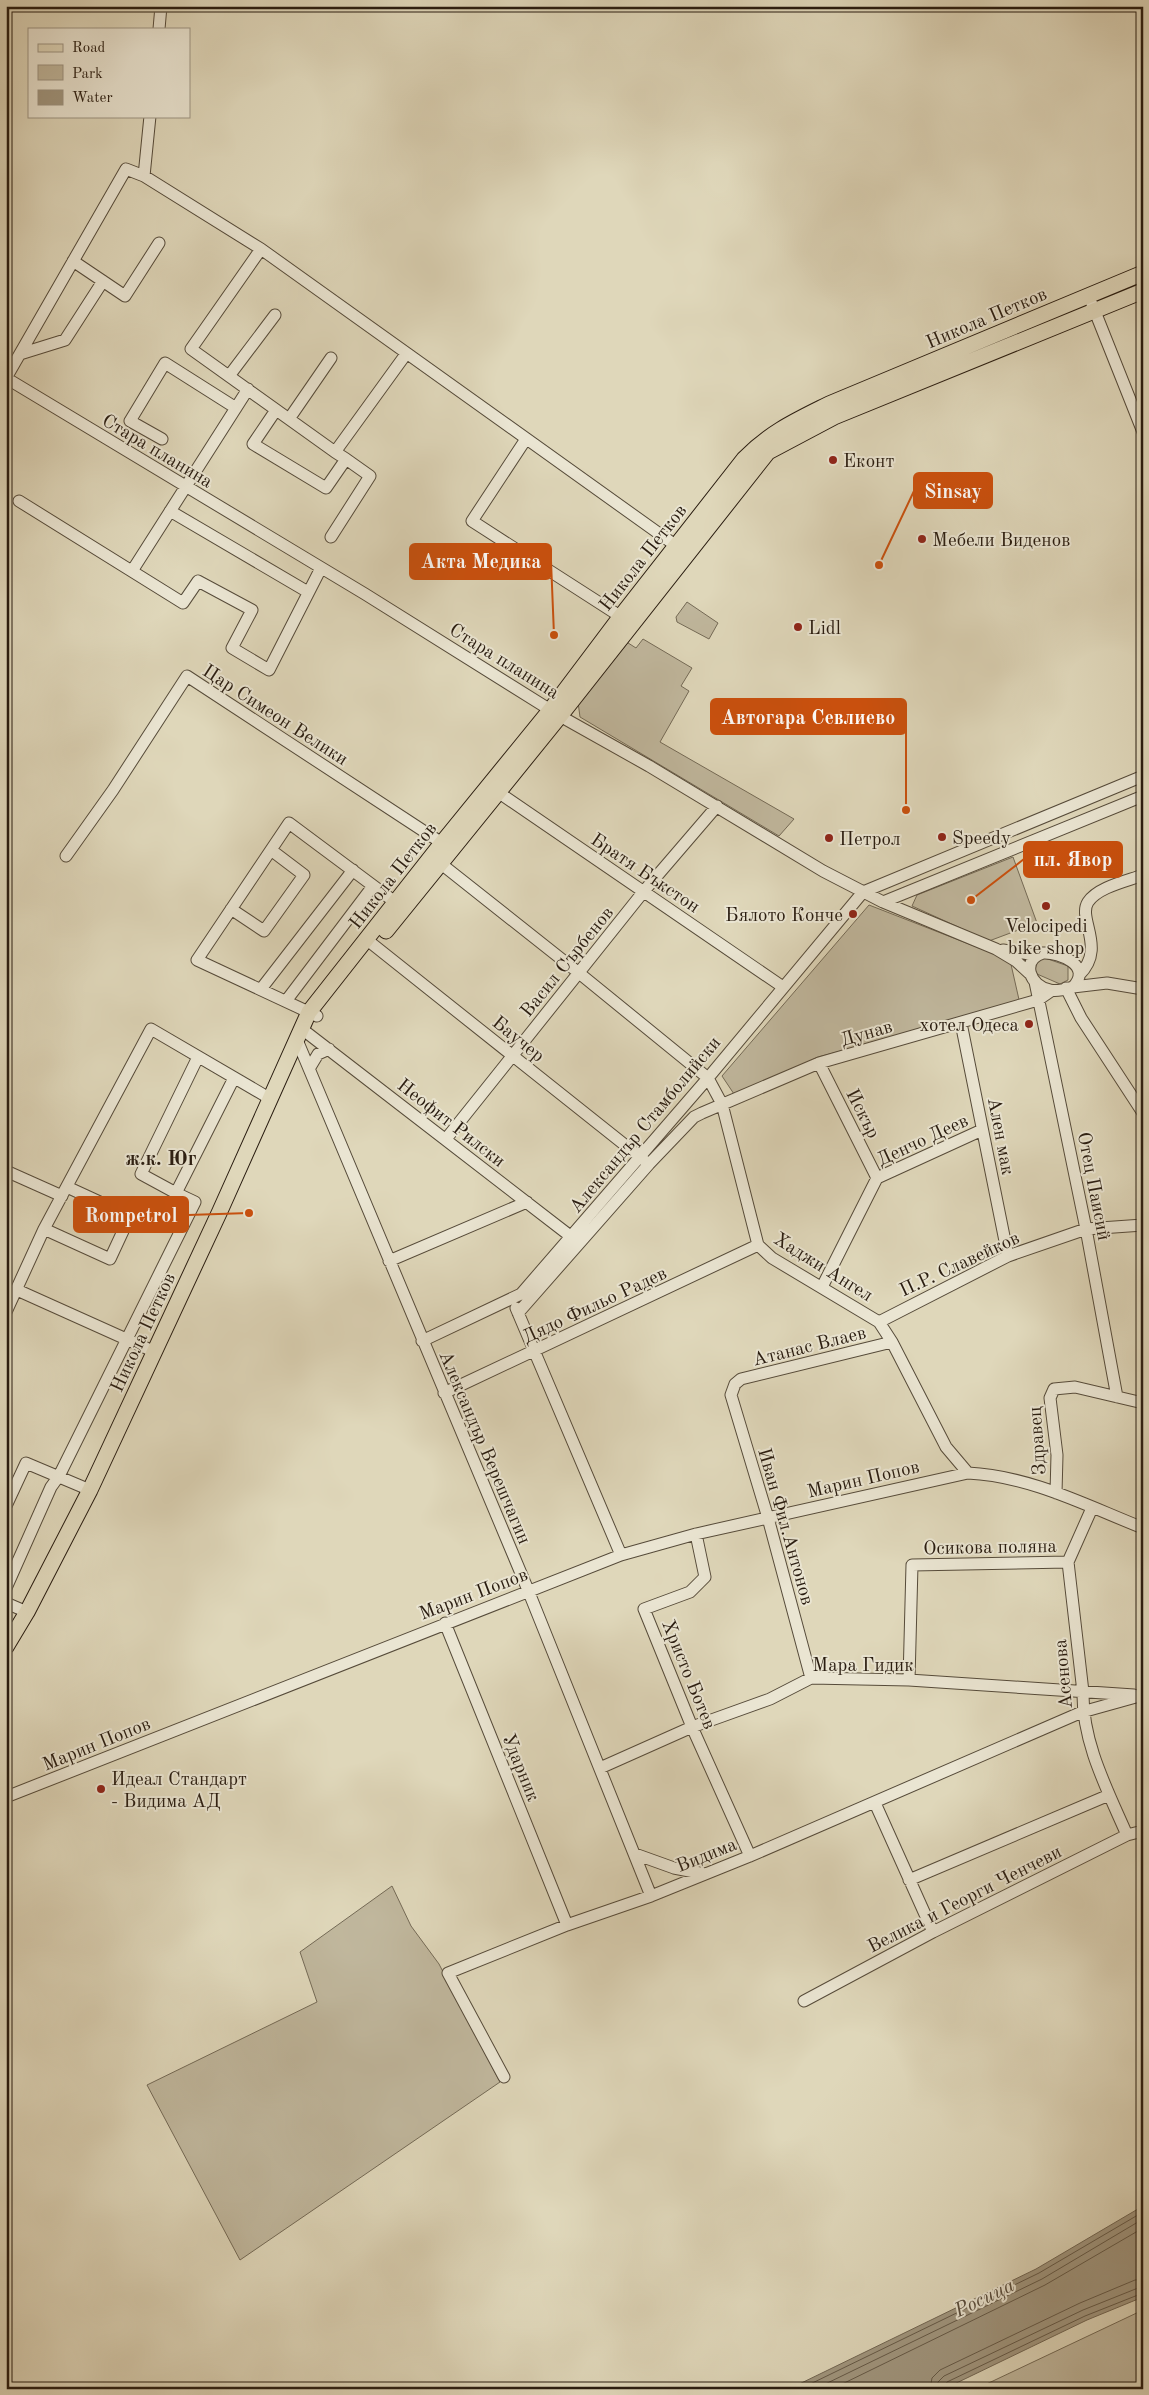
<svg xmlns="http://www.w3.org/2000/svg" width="1149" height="2395" viewBox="0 0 1149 2395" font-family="'Old Standard TT',serif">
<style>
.green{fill:#c0b79d;stroke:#746a56}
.water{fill:#a19780;stroke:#716653}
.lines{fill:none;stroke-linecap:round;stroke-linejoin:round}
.shore{stroke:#655a48;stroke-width:1}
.minor-casing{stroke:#564b3a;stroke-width:13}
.major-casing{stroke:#291c10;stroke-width:17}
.minor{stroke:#eae5d2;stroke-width:11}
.major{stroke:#dfd7ba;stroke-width:15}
.poi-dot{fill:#8f2418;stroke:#eae5d2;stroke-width:2}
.labels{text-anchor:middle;stroke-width:4;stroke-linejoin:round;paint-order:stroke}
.street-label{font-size:19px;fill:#291c10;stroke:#eae5d2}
.poi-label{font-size:19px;fill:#291c10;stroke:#eae5d2;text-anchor:start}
.neighbourhood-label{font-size:20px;font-weight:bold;fill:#291c10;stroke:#eae5d2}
.water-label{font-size:20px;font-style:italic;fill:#594d3d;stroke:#eae5d2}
.leader{fill:none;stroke:#cb500d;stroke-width:2}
.callout-dot{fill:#cb500d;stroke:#eae5d2;stroke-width:2}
.callout{fill:#cb500d;stroke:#cb500d;stroke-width:2}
.callout-label{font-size:20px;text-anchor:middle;font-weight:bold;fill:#fff}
</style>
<rect width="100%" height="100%" fill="#dfd7ba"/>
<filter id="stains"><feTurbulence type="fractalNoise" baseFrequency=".004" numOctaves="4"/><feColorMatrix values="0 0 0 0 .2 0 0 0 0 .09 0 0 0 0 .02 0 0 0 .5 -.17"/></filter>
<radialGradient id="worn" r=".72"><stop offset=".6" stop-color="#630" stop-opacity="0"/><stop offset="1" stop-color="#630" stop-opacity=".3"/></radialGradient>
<!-- green -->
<path class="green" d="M687,602L718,623L709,639L677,622L676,617Z
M643,639L692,668L681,686L689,691L660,742L794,819L779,836L580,717L578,702L625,641L636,648Z
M1013,857L1037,923L989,941L912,906L917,895Z
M869,905L1010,960L1020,1004L818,1057L736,1097L722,1076Z
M1045,958L1068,966V980L1060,984L1037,974L1034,967L1039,960Z
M392,1886L411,1926L439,1964L500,2082L240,2260L147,2085L317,2002L300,1952Z
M1143,2310V2389H976Z"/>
<!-- water -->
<path class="water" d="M1143,2206V2297L1087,2320L944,2389H789L1036,2269Z"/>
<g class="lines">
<!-- shore -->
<path class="shore" d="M800,2389L1039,2273L1143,2212
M815,2389L1042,2279L1143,2219
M832,2389L1045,2285L1143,2228
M930,2389L932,2378L940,2370L1080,2303L1135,2280L1143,2279
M937,2389L938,2382L944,2376L1083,2310L1143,2286
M943,2389L947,2382L1085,2316L1143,2293"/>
<!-- minor casing -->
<g class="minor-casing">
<path id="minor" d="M159,29L161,6
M144,176L150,116
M261,249L191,349L335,452L406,354
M73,261L125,296L159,243
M1092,304L1143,432
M20,354L65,340L103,281
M229,376L275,315
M6,378L365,594L560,716L649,766L823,871L883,902L996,949L1016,961L1029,973
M6,378L126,169L144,176L261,249L682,550
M276,410L253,444L326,488L346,459L335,452
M289,419L331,358
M162,439L130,421L165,363L236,408
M526,439L472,521L626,620
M19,501L183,603L198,581L252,610L232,648L269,670L321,568
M170,511L308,592
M331,537L370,476L346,459
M132,571L248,389
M492,788L783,987
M66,856L113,790L187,676L448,847
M435,859L579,973L708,1078L722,1104L758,1245L772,1258L879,1322L892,1342L946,1447L968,1473
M883,902L1143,796
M231,909L264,931L304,875L271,850
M366,939L645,1161
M1003,950L1036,955
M1043,953C1060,952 1093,966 1073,987C1066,989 1058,992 1050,990C1030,987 1020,960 1043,953Z
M1079,975C1107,948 1077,919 1088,902C1098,887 1127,881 1143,875
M1035,982L1086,1229L1117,1397
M1073,987L1107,983L1143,989
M1066,988L1081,1018L1143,1113
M261,989L353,870
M286,1001L373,886
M317,1016L197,960L289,823L395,902
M961,1023L1008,1256
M302,1029L578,1242
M297,1040L528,1590L651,1896
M819,1063L877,1178
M309,1069L318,1054L329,1049
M446,1139L644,891L717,806
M6,1171L62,1196
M176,1193L141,1174L198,1057
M44,1229L110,1259L130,1216L67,1187
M389,1261L527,1202
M822,1287L877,1178L982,1130
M17,1290L155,1352
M516,1308L621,1555
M6,1312L44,1229L151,1029L269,1098
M518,1313L649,1164L694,1117L702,1113L819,1063L1038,1000L1051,991
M879,1322L1008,1256L1086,1229L1143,1225
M422,1341L521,1294L708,1078L863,892L1143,776
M444,1393L758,1245
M1056,1493L1057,1455L1050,1398L1054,1389L1075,1387L1143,1403
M6,1506L26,1463L90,1490
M1092,1508L1068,1562L1083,1692C1082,1742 1107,1789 1127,1835
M696,1534L705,1577L690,1592L644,1609L692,1727L750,1856
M6,1588L51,1487L59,1476L195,1202L176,1193L234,1078
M6,1603L27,1612
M445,1623L567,1925
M811,1678L768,1518L731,1395L735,1384L741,1379L892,1342
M909,1680L912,1565L1068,1562
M600,1768L692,1727L770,1699L811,1678L909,1680L1134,1695
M6,1797L621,1555L696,1534L968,1473C1030,1476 1085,1505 1143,1528
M875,1803L933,1932
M635,1854L674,1868L705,1874
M909,1880L1109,1795
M804,2001L933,1932L1127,1835L1143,1831
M504,2077L448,1973L567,1925L651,1896L750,1856L1082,1712L1143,1695"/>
</g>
<!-- major casing -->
<g class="major-casing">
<path id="major" d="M386,931L560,716L768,452L834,417L1143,291
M6,1647L27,1612L90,1490L220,1211L309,1012L442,843L551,709L621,616L744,459C770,432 797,420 829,404L1143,273"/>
</g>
<!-- minor -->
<use href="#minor" class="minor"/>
<!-- major -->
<use href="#major" class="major"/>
</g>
<!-- markers -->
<g class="poi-dot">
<circle cx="833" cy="460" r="5"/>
<circle cx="922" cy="539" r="5"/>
<circle cx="798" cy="627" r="5"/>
<circle cx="942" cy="837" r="5"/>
<circle cx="829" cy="838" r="5"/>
<circle cx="1046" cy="906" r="5"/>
<circle cx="853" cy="914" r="5"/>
<circle cx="1029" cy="1024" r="5"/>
<circle cx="101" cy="1789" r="5"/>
</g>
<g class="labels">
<!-- street labels -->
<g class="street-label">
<text transform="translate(986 317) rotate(-23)" y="7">Никола Петков</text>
<text transform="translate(158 450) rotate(31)" y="7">Стара планина</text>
<text transform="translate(642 557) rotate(-52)" y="7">Никола Петков</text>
<text transform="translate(505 660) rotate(32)" y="7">Стара планина</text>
<text transform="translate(276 714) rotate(33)" y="7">Цар Симеон Велики</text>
<text transform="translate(646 872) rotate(34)" y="7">Братя Бъкстон</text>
<text transform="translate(392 875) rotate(-52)" y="7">Никола Петков</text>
<text transform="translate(566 961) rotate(-51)" y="7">Васил Сърбенов</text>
<text transform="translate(866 1032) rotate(-16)" y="7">Дунав</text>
<text transform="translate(519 1038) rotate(39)" y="7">Баучер</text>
<text transform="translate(864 1113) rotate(63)" y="7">Искър</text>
<text transform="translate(452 1122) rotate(38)" y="7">Неофит Рилски</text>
<text transform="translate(644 1124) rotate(-50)" y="7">Александър Стамболийски</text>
<text transform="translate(1002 1136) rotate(79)" y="7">Ален мак</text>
<text transform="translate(922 1139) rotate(-25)" y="7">Денчо Деев</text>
<text transform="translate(1095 1186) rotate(79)" y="7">Отец Паисий</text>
<text transform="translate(959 1263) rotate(-25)" y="7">П.Р. Славейков</text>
<text transform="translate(824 1266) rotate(32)" y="7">Хаджи Ангел</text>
<text transform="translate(594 1304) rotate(-25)" y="7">Дядо Фильо Радев</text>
<text transform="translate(142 1332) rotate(-65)" y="7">Никола Петков</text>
<text transform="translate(809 1345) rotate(-14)" y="7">Атанас Влаев</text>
<text transform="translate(1036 1441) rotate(-94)" y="7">Здравец</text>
<text transform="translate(486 1447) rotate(67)" y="7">Александър Верешчагин</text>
<text transform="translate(863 1478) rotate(-13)" y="7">Марин Попов</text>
<text transform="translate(787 1526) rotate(74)" y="7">Иван Фил.Антонов</text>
<text transform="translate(990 1546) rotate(-1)" y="7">Осикова поляна</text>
<text transform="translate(473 1593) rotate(-21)" y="7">Марин Попов</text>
<text x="863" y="1671">Мара Гидик</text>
<text transform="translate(690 1674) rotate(68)" y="7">Христо Ботев</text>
<text transform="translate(1062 1674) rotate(-95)" y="7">Асенова</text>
<text transform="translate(96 1743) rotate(-22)" y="7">Марин Попов</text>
<text transform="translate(522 1767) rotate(68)" y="7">Ударник</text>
<text transform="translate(706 1854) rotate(-22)" y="7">Видима</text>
<text transform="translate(964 1898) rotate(-27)" y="7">Велика и Георги Ченчеви</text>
</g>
<!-- poi labels -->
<g class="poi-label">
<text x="843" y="467">Еконт</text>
<text x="932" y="546">Мебели Виденов</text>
<text x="808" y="634">Lidl</text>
<text x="952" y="844">Speedy</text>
<text x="839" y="845">Петрол</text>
<text x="843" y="921" text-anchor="end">Бялото Конче</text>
<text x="1046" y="932" text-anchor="middle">Velocipedi<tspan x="1046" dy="22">bike shop</tspan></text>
<text x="1019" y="1031" text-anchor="end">хотел Одеса</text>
<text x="111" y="1785">Идеал Стандарт<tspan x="111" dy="22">- Видима АД</tspan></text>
</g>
<!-- neighbourhood labels -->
<g class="neighbourhood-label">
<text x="161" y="1165">ж.к. Юг</text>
</g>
<!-- water labels -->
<g class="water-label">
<text transform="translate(984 2297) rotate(-26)" y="7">Росица</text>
</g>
</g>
<!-- callouts -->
<path class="leader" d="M879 565L914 491M554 635L551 561M906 810L906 717M971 900L1024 859M249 1213L188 1215"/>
<g class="callout-dot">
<circle cx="879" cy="565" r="5"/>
<circle cx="554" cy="635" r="5"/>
<circle cx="906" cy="810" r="5"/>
<circle cx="971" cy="900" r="5"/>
<circle cx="249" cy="1213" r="5"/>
</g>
<g class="callout">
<rect x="914" y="473" width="78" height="35" rx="5"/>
<rect x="410" y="544" width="141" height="35" rx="5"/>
<rect x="711" y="699" width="195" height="35" rx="5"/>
<rect x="1024" y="842" width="98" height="35" rx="5"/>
<rect x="74" y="1197" width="114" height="35" rx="5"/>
</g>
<g class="callout-label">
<text x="953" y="498">Sinsay</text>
<text x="481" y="568">Акта Медика</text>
<text x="808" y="724">Автогара Севлиево</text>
<text x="1073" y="866">пл. Явор</text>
<text x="131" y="1222">Rompetrol</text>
</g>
<!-- margin -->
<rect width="1149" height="2395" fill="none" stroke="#dfd7ba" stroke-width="25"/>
<rect x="8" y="8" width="1134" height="2380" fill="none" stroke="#291c10" stroke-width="2.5"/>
<rect x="12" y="12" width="1124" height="2370" fill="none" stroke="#291c10"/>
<!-- legend -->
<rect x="28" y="28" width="162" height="90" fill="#eae5d2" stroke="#9d9584"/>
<rect x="38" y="44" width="25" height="8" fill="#dfd7ba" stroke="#9d9584"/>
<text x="72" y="52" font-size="15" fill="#291c10">Road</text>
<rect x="38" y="65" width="25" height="15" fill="#c0b79d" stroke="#9d9584"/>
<text x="72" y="78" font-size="15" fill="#291c10">Park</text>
<rect x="38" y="90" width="25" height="15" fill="#a19780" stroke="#9d9584"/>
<text x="72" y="102" font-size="15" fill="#291c10">Water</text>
<rect width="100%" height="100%" filter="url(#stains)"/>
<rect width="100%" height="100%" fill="url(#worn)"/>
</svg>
